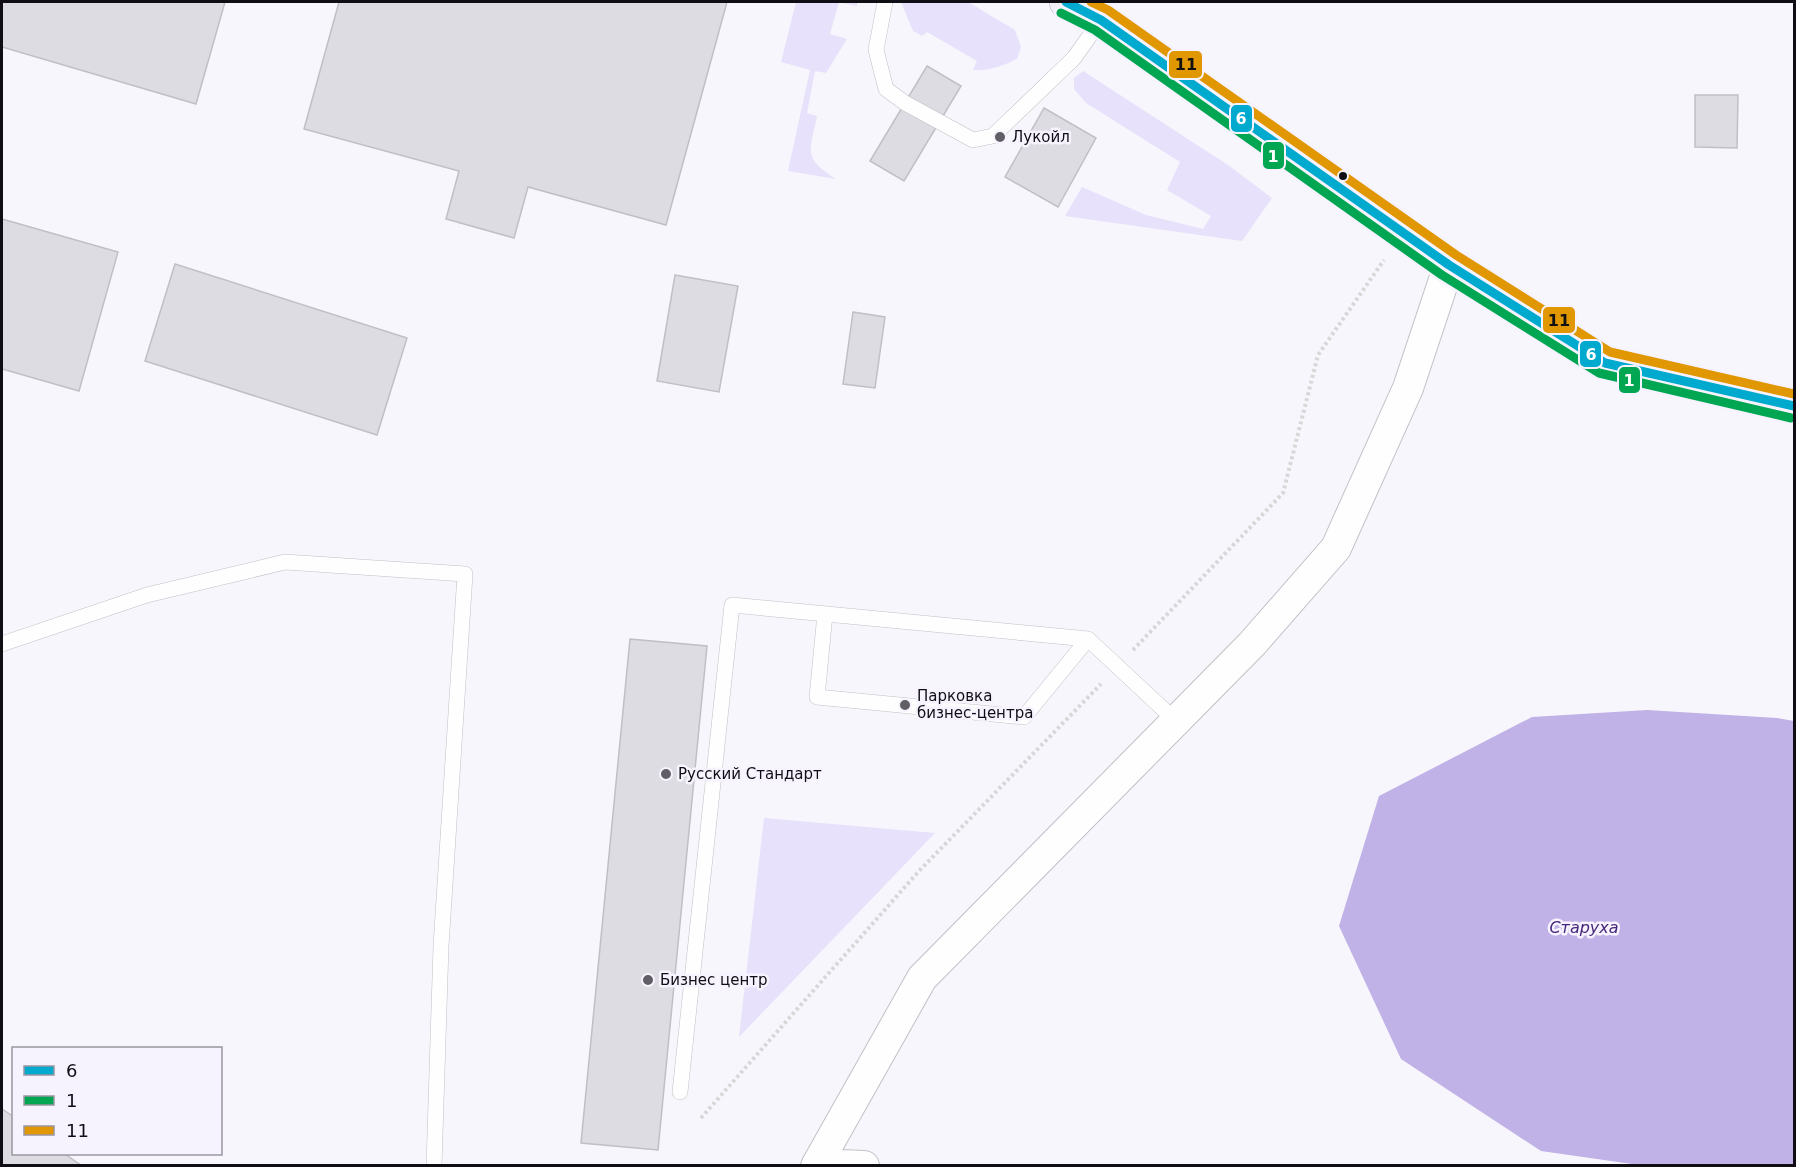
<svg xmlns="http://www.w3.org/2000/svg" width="1796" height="1167" viewBox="0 0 1796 1167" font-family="'DejaVu Sans',sans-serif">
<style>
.green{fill:#e7e1fb}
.water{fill:#c0b1e6}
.building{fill:#dddce2;stroke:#c0bfc5;stroke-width:1.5}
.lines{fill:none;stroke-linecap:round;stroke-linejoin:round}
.service-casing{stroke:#c1c0c6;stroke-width:16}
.minor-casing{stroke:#c1c0c6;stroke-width:32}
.primary-casing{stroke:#b7b2c3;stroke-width:34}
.path{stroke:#d7d7d8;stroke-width:4;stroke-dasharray:3 3;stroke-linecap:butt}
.service{stroke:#fefeff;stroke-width:15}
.minor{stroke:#fefeff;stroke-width:30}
.primary{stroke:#f1eef7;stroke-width:33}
.bus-1-casing{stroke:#f6f3ff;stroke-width:14}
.bus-2-casing{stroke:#f6f3ff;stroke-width:14}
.bus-3-casing{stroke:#f6f3ff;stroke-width:14}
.bus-1{stroke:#00a9ce;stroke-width:9}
.bus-2{stroke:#00a651;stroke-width:9}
.bus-3{stroke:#e09702;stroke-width:9}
.poi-dot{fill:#615f65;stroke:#f6f3ff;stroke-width:2}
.bus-dot{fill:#100e14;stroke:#f6f3ff;stroke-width:2}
.labels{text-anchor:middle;stroke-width:5;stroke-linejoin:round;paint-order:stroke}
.poi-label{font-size:15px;fill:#100e14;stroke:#f6f3ff;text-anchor:start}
.water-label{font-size:16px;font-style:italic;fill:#46267a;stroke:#f6f3ff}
.line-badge{stroke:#f6f3ff;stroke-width:2}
.badge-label{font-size:16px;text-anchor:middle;font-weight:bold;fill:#fff}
.pale-badge-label{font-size:16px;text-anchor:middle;font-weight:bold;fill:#111}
</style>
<rect width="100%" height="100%" fill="#f7f6fc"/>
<!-- green -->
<path class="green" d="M796,2H857V6L839,2L830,34L847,39L826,73L815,71L807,113L817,116C810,152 802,157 836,179L788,171L810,70L781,62Z
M901,2H968L1015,30L1021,47L1017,59C1002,66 990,71 973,70L977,61L927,32L922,36L913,31Z
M1083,71L1228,165L1272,198L1242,241L1065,216L1082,187L1146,215L1203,229L1211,216L1167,190L1180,162L1086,103L1074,89V78Z
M764,818L935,833L739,1037Z"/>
<!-- water -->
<path class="water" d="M1647,710L1777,718L1794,721V1165L1646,1166L1541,1151L1401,1059L1339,926L1379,796L1532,717Z"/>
<!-- building -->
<path class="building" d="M2,2H225L196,104L2,47Z
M339,2H727L666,225L528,187L514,238L446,219L459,171L304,129Z
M927,66L961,86L904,181L870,161Z
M1695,95H1738L1737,148L1695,147Z
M1044,108L1096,138L1058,207L1005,177Z
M2,219L118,252L79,391L2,369Z
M175,264L407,338L377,435L145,361Z
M675,275L738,286L719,392L657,381Z
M853,312L885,317L875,388L843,384Z
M630,639L707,646L658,1150L581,1143Z
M2,1109L14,1117V1154H65L82,1166H2Z"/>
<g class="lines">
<!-- service casing -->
<g class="service-casing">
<path id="service" d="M885,2L876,50L886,89L905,103L973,140L993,136L1074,58L1101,20
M825,614L817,697L1024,717L1088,639
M2,644L147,595L285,562L465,574L441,946L434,1166
M680,1092L732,605L1088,639L1176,721"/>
</g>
<!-- minor casing -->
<g class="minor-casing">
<path id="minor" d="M817,1164L864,1166
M816,1166L922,978L1252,644L1336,548L1408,388L1449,265"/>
</g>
<!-- primary casing -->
<g class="primary-casing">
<path id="primary" d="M1066,2L1101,20L1449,265L1605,363L1794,406"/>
</g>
<!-- path -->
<path class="path" d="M1133,650L1283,493L1318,355L1384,260
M701,1118L919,871L1101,684"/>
<!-- service -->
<use href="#service" class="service"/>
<!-- minor -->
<use href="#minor" class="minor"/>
<!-- primary -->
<use href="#primary" class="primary"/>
<!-- bus-1 casing -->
<g class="bus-1-casing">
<path id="bus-1" d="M1066,2L1101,20L1449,265L1605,363L1794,406"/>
</g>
<!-- bus-2 casing -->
<g class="bus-2-casing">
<path id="bus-2" d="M1061,13L1095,30L1442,275L1599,373L1791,418"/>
</g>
<!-- bus-3 casing -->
<g class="bus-3-casing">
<path id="bus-3" d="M1091,2L1108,10L1456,255L1610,352L1794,394"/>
</g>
<!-- bus-1 -->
<use href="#bus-1" class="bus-1"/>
<!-- bus-2 -->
<use href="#bus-2" class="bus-2"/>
<!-- bus-3 -->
<use href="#bus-3" class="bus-3"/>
</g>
<!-- markers -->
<g class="poi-dot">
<circle cx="1000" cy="137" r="6"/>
<circle cx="905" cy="705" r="6"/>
<circle cx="666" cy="774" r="6"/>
<circle cx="648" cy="980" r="6"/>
</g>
<circle class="bus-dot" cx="1343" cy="176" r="5"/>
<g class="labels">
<!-- poi labels -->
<g class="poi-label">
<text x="1012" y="142">Лукойл</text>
<text x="917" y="701">Парковка<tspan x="917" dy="17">бизнес-центра</tspan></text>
<text x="678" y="779">Русский Стандарт</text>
<text x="660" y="985">Бизнес центр</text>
</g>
<!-- water labels -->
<g class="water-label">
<text x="1584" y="933">Старуха</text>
</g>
</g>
<g class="line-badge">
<rect x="1168" y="50" width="35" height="29" rx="6" fill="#e09702"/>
<rect x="1230" y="104" width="23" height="29" rx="6" fill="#00a9ce"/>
<rect x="1262" y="141" width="23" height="29" rx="6" fill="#00a651"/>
<rect x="1542" y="306" width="34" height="28" rx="6" fill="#e09702"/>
<rect x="1579" y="340" width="23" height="28" rx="6" fill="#00a9ce"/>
<rect x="1618" y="366" width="23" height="28" rx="6" fill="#00a651"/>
</g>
<g class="badge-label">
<text x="1241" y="124">6</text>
<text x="1273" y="162">1</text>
<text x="1591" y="360">6</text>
<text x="1629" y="386">1</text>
</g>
<g class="pale-badge-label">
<text x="1186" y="70">11</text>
<text x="1559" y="326">11</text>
</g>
<!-- border -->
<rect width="1796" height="1167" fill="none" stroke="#100e14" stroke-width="6"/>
<!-- legend -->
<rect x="12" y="1047" width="210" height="108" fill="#f6f3ff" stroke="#9a97a1" stroke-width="1.5"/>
<rect x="24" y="1066" width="30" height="9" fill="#00a9ce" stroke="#9a97a1" stroke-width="1.5"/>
<text x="66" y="1077" font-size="18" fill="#100e14">6</text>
<rect x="24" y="1096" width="30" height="9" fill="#00a651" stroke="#9a97a1" stroke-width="1.5"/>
<text x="66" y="1107" font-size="18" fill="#100e14">1</text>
<rect x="24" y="1126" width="30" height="9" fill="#e09702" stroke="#9a97a1" stroke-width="1.5"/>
<text x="66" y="1137" font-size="18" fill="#100e14">11</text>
</svg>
